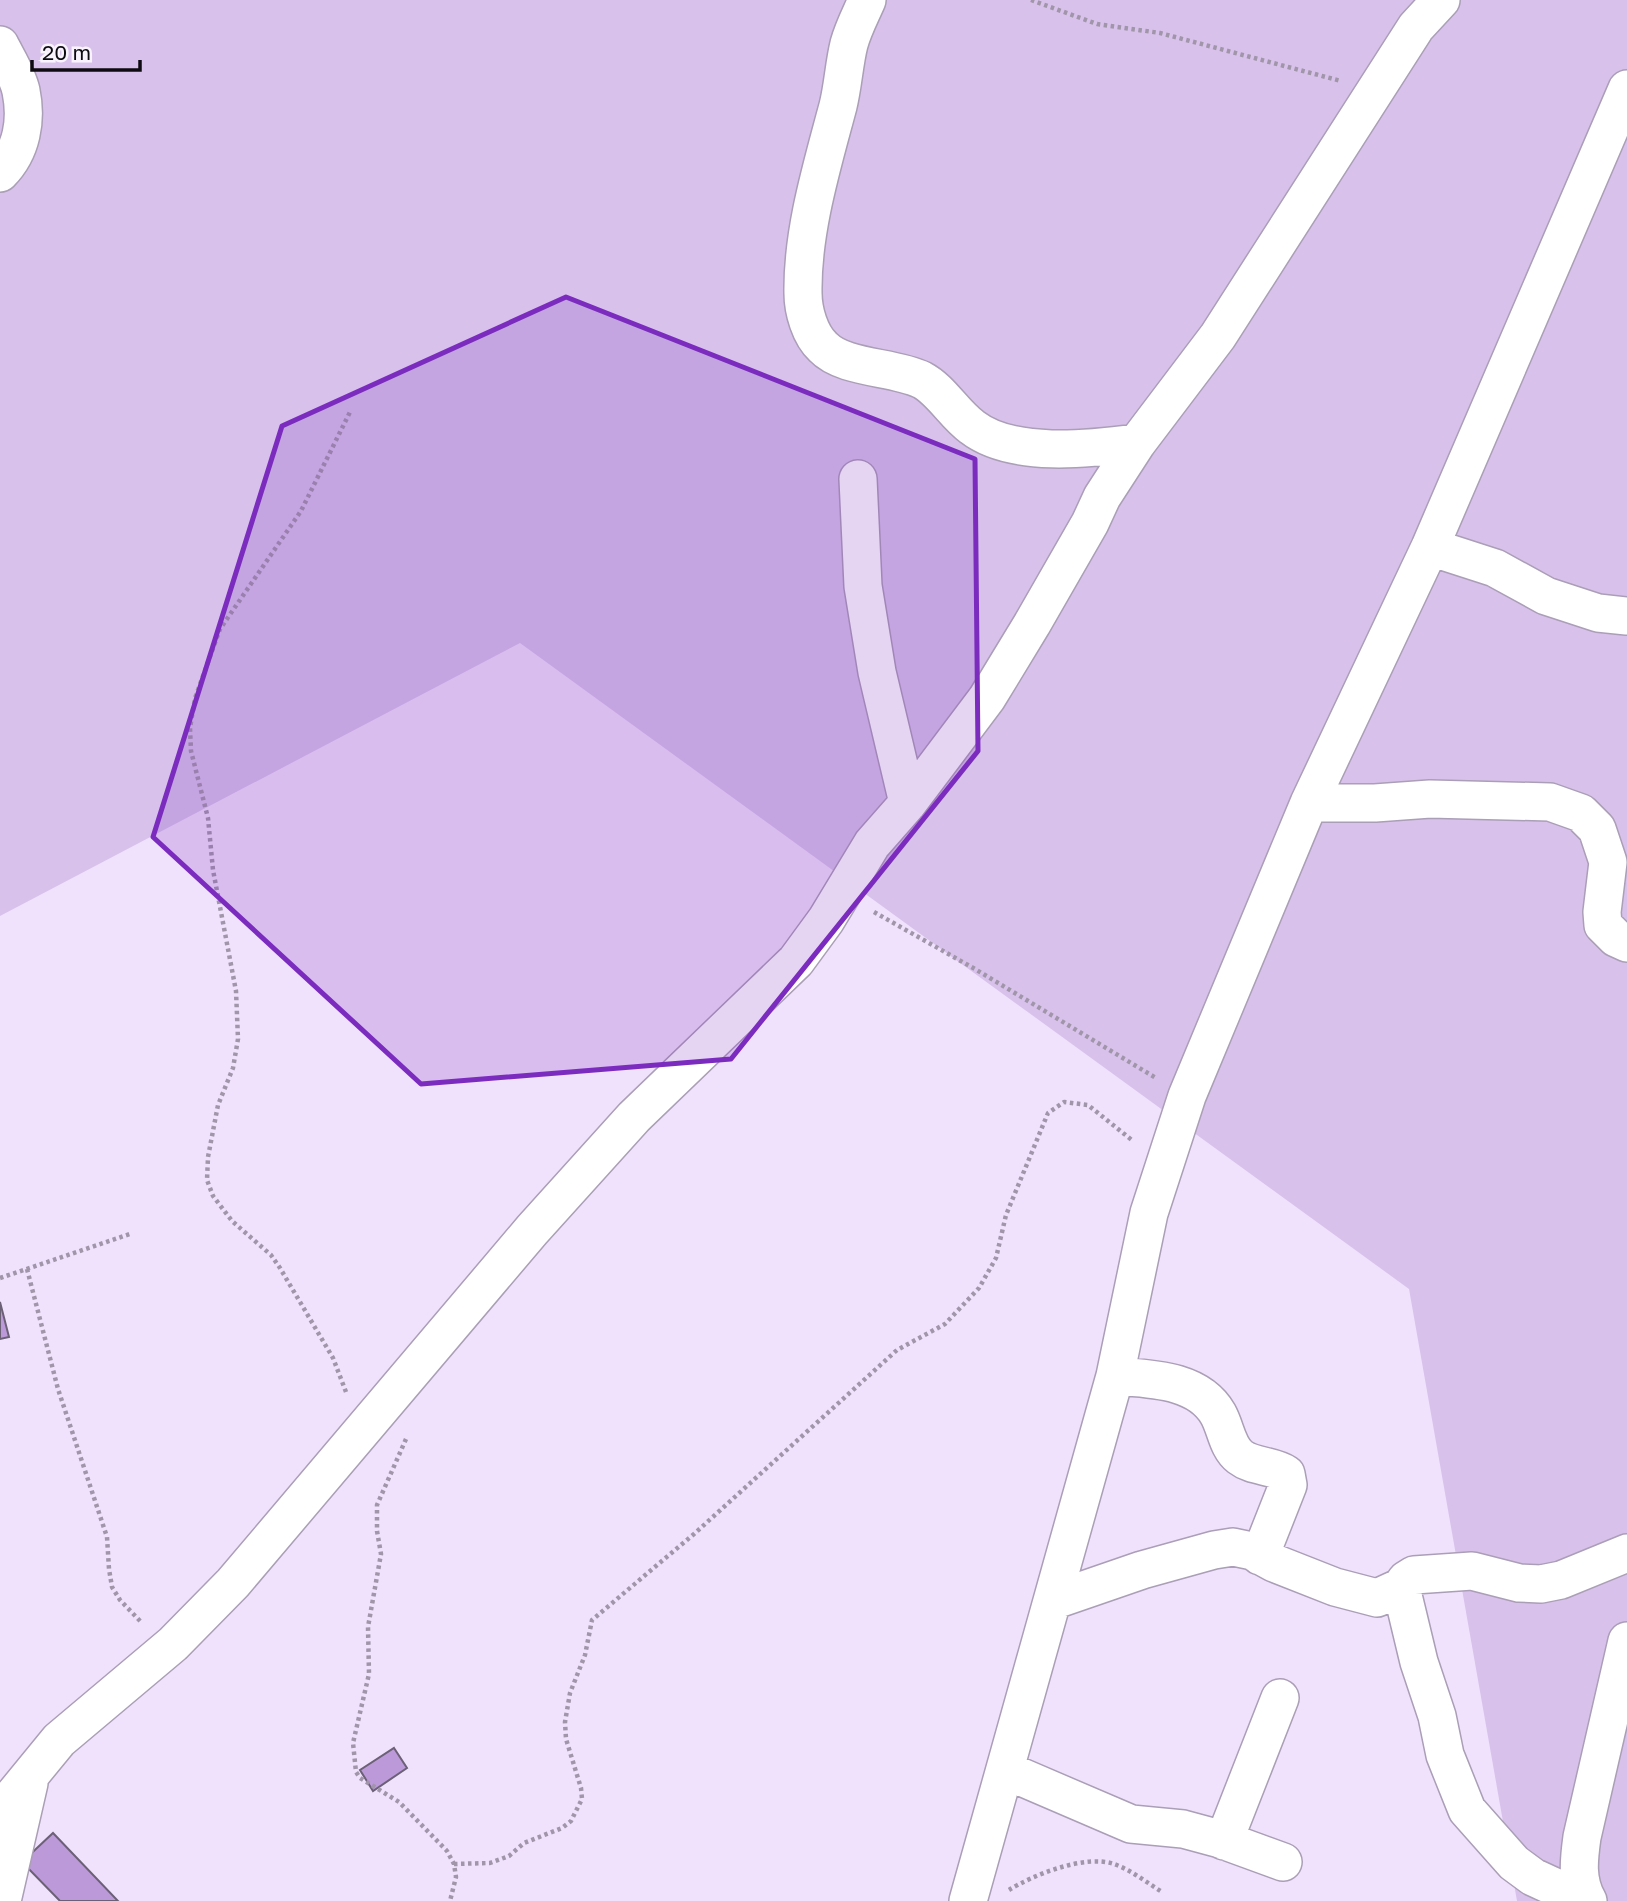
<svg xmlns="http://www.w3.org/2000/svg" width="1627" height="1901" viewBox="0 0 1627 1901" font-family="'Golos Text',sans-serif">
<style>
.green{fill:#d8c2eb}
.building{fill:#bc99d8;stroke:#6c6076;stroke-width:2}
.lines{fill:none;stroke-linecap:round;stroke-linejoin:round}
.minor-casing{stroke:#ab9eb7;stroke-width:40}
.path{stroke:#a095a9;stroke-width:4.5;stroke-dasharray:3.5 3.5;stroke-linecap:butt}
.minor{stroke:#fff;stroke-width:37}
.marked{fill:#7b2cbf;fill-opacity:0.2;stroke:#7b2cbf;stroke-width:5;stroke-linejoin:round}
</style>
<rect width="100%" height="100%" fill="#f0e2fc"/>
<!-- green -->
<path class="green" d="M0,0H1627V1901H1517L1409,1289L520,643L0,916Z"/>
<!-- building -->
<path class="building" d="M0,1302L9,1337L0,1339Z
M394,1748L407,1768L373,1791L360,1770Z
M53,1833L118,1901H60L22,1862Z"/>
<g class="lines">
<!-- minor casing -->
<g class="minor-casing">
<path id="minor" d="M867,0C861,14 853,29 849,44C844,64 843,86 838,106C822,166 802,231 803,293C803,311 810,335 823,347C844,369 893,366 922,380C941,390 954,414 972,427C1012,458 1089,449 1137,443
M0,45C7,59 18,76 21,91C27,120 22,151 0,173
M858,479L863,586L877,672L908,803
M1430,547L1495,568L1546,596L1598,613L1627,616
M1309,803H1375L1430,799L1550,802L1581,813L1597,829L1608,862L1602,912L1603,925L1616,938L1627,943
M1115,1376C1150,1379 1198,1379 1218,1414C1226,1428 1227,1447 1240,1457C1253,1467 1272,1465 1286,1474L1288,1485L1260,1556
M1401,1587L1419,1662L1437,1716L1445,1755L1467,1810L1514,1863L1533,1877L1585,1901
M1052,1601L1142,1570L1214,1550L1233,1547L1252,1551L1274,1563L1335,1587L1377,1598L1401,1587L1406,1580L1414,1575L1472,1571L1519,1583L1541,1584L1561,1580L1627,1553
M1005,1770L1131,1824L1183,1829L1220,1839L1283,1862
M0,1812L59,1740L173,1644L233,1583L532,1230L634,1117L796,961L826,920L872,844L908,803L987,698L1032,624L1090,523L1102,497L1137,443L1218,336L1416,27L1441,0
M1224,1841L1280,1698
M2,1901L29,1783
M968,1901L1115,1376L1149,1213L1187,1096L1309,803L1430,547L1627,89
M1588,1901C1576,1880 1579,1859 1582,1837L1627,1641"/>
</g>
<!-- path -->
<path class="path" d="M1031,0L1097,24L1160,33L1341,81
M874,912L975,969L1156,1078
M27,1269L58,1389L107,1537L109,1569L112,1587L120,1600L142,1623
M0,1278L130,1234
M346,1392L333,1358L280,1268L271,1255L232,1221L213,1196L207,1180L208,1157L218,1105L233,1068L238,1039L236,991L213,870L208,818L191,751L190,728L195,698L220,629L301,511L350,412
M406,1439L377,1505V1531L381,1554L368,1627L369,1674L353,1743L356,1772L360,1778L399,1802L447,1851L454,1864L456,1877L450,1901
M454,1864L490,1863L509,1856L524,1843L562,1828L571,1821L582,1799L581,1788L566,1739L565,1722L570,1693L585,1655L592,1620L694,1534L897,1350L945,1324L979,1288L996,1258L1006,1215L1048,1113L1064,1102L1088,1105L1133,1141
M1009,1890C1033,1875 1085,1854 1114,1864C1131,1870 1146,1882 1162,1892"/>
<!-- minor -->
<use href="#minor" class="minor"/>
</g>
<!-- marked area -->
<path class="marked" d="M566,297L975,459L978,751L731,1059L421,1084L153,837L282,426Z"/>
<!-- scale -->
<path d="M32 60v10h108v-10" fill="none" stroke="#0e0a12" stroke-width="3.5"/>
<text x="42" y="60" font-size="21" fill="#0e0a12" stroke="#f8f3fd" stroke-width="5" paint-order="stroke">20 m</text>
</svg>
